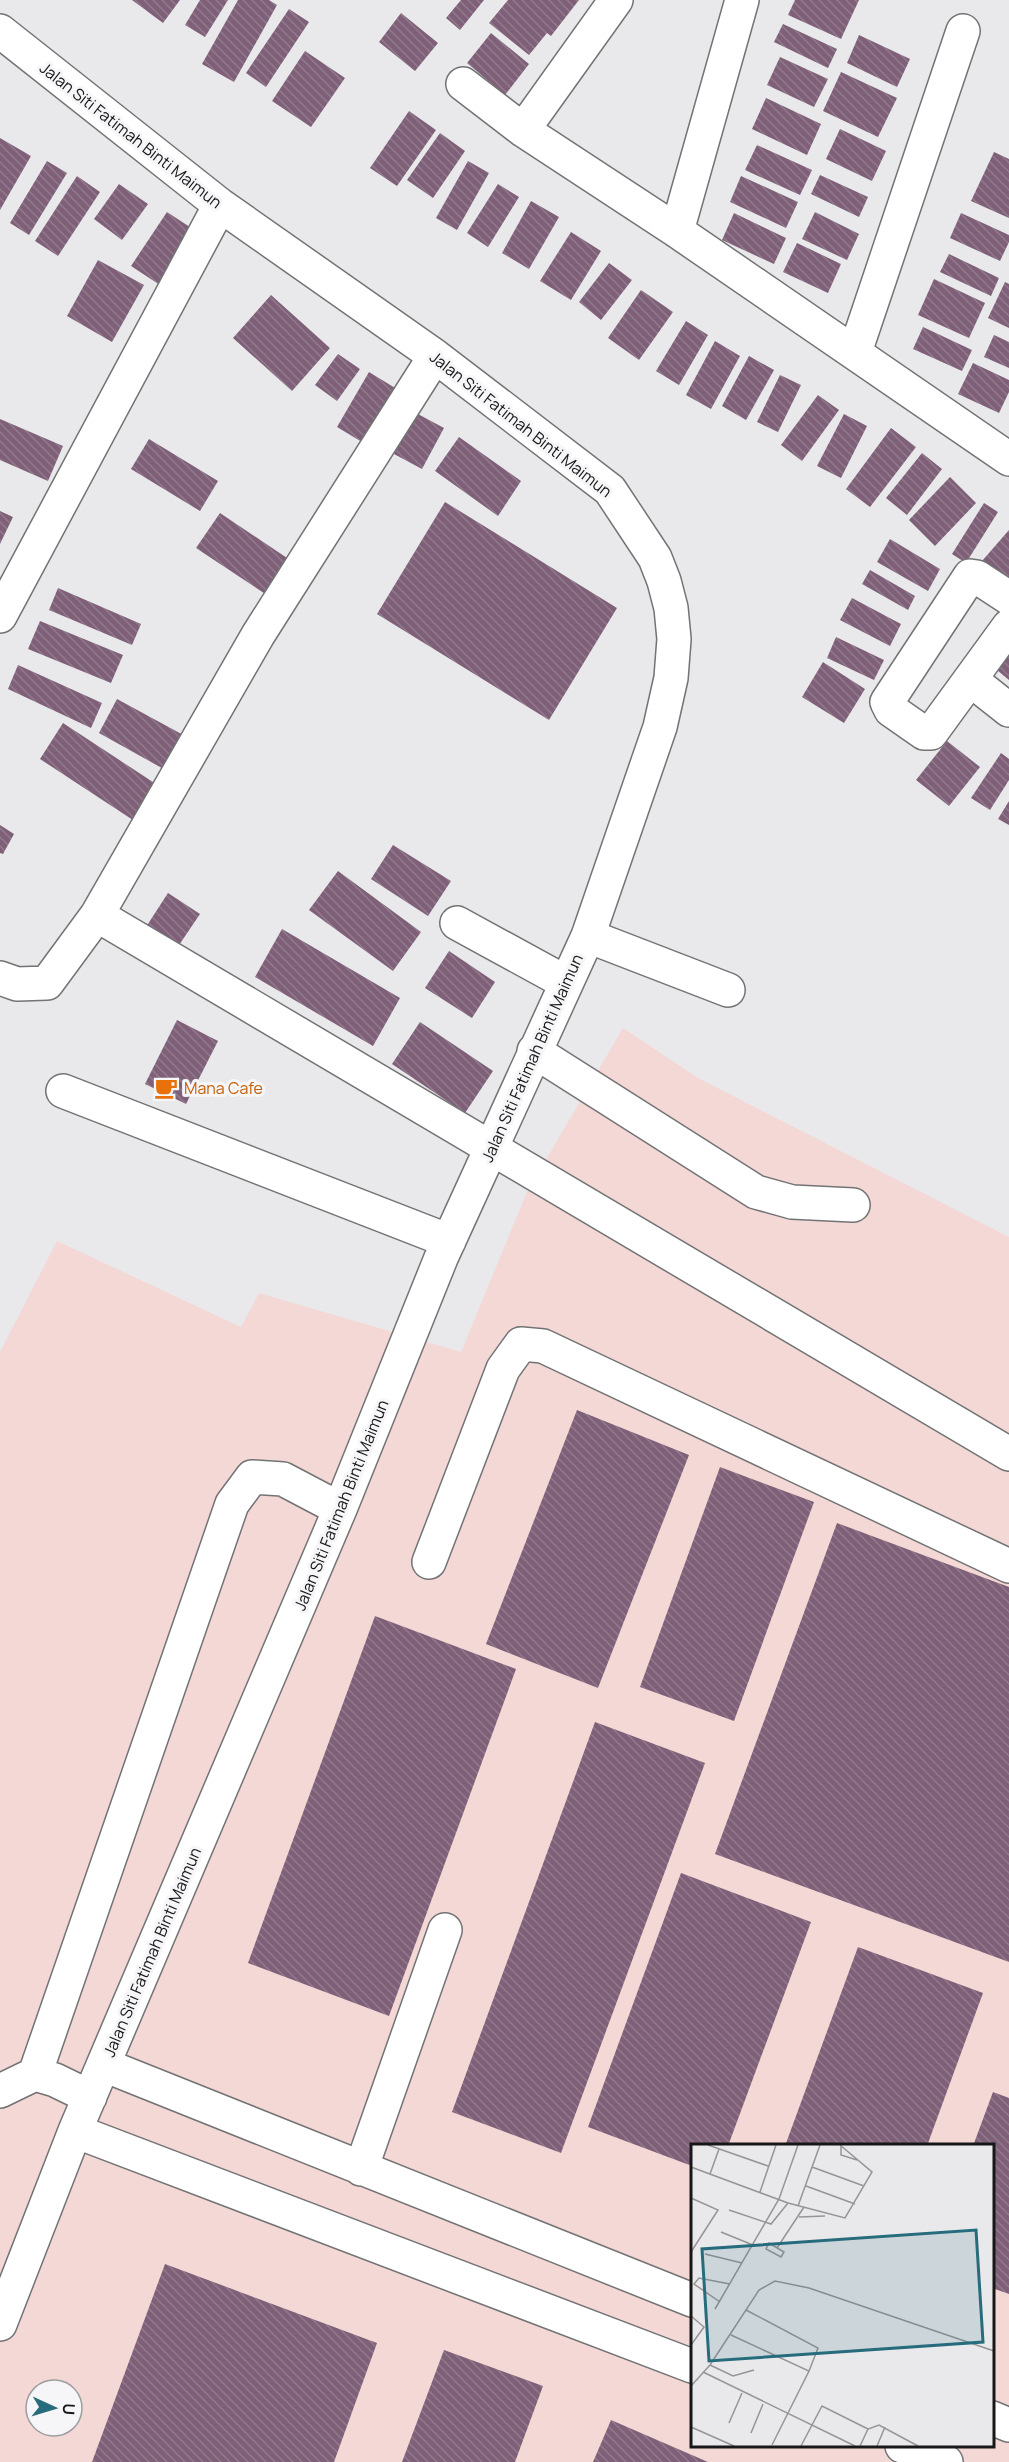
<svg xmlns="http://www.w3.org/2000/svg" width="1009" height="2462" viewBox="0 0 1009 2462" font-family="Manrope,sans-serif">
<style>
.industrial{fill:#f3d8d6;fill-rule:evenodd}
.building{fill:url(#building-back-hatch)}
.lines{fill:none;stroke-linecap:round;stroke-linejoin:round}
.minor-casing{stroke:#737375;stroke-width:36}
.minor{stroke:#fff;stroke-width:33}
.labels{text-anchor:middle;stroke-width:6;stroke-linejoin:round;paint-order:stroke}
.street-label{font-size:16px;fill:#171717;stroke:#f6f6f8}
.food-label{font-size:16px;fill:#c56008;stroke:#f6f6f8;text-anchor:start}
.inset-road{fill:none;stroke:#959596;stroke-width:1.5}
.view{fill:#276c7c;fill-opacity:0.15;stroke:#276c7c;stroke-width:3}
.inset-edge{fill:none;stroke:#171717;stroke-width:3}
</style>
<defs>
<pattern id="building-back-hatch" width="6" height="6" patternUnits="userSpaceOnUse" patternTransform="scale(1.5)"><rect width="6" height="6" fill="#7f6078"/><path d="M-1 5l2 2M0 0l6 6M5-1l2 2" fill="none" stroke="#907b8c"/></pattern>
</defs>
<rect width="100%" height="100%" fill="#e9e9eb"/>
<!-- industrial -->
<path class="industrial" d="M623,1028L698,1078L1009,1237V2462H0V1352L57,1241L241,1327L259,1293L461,1352L527,1192ZM692,2146H992V2446H692ZM36,2390H72V2426H36Z"/>
<!-- building -->
<path class="building" d="M132,0H180L163,23Z
M200,0H228L205,37L185,25Z
M238,0H269L277,5L234,82L202,64Z
M461,0H484L460,30L446,18Z
M508,0H579L551,36L547,33L529,55L489,23Z
M795,0H859L841,39L788,15Z
M289,9L309,22L266,87L246,73Z
M401,13L438,43L415,71L379,42Z
M783,24L837,49L828,68L774,42Z
M491,33L529,64L505,95L467,63Z
M859,35L910,59L897,87L847,63Z
M305,51L345,78L311,127L272,101Z
M780,57L828,79L814,107L767,85Z
M841,72L897,98L878,137L823,111Z
M766,98L821,124L807,155L752,129Z
M409,111L436,130L397,186L370,168Z
M840,129L886,151L872,181L826,159Z
M440,133L465,151L433,198L407,180Z
M0,138L31,156L0,210Z
M757,145L812,170L800,195L745,170Z
M994,152L1009,159V218L971,201Z
M47,161L67,173L29,235L10,223Z
M468,161L489,173L457,230L436,218Z
M820,175L868,197L859,217L811,194Z
M77,176L100,192L58,256L35,241Z
M741,176L798,202L786,228L730,202Z
M119,184L148,204L122,240L94,219Z
M498,184L519,197L488,247L467,233Z
M531,201L559,217L529,269L502,253Z
M167,212L202,235L166,289L131,266Z
M815,212L859,234L847,260L802,239Z
M734,213L786,238L774,264L722,240Z
M961,213L1009,235V242L1000,261L950,238Z
M571,232L601,251L571,300L540,281Z
M797,243L841,264L828,293L783,272Z
M949,254L999,278L991,296L940,272Z
M98,260L144,285L112,342L67,316Z
M609,263L632,280L601,320L579,302Z
M934,279L985,303L969,338L918,315Z
M1005,282L1009,284V328L988,318Z
M641,290L673,312L639,360L608,338Z
M271,295L330,348L292,391L233,338Z
M686,321L708,335L679,385L656,371Z
M923,327L972,350L962,371L913,349Z
M994,335L1009,342V368L984,357Z
M715,341L740,356L711,409L686,395Z
M338,354L360,369L337,401L315,385Z
M749,356L774,370L746,420L722,406Z
M973,363L1009,380V392L999,413L958,394Z
M369,372L405,394L372,448L337,427Z
M780,375L801,385L778,432L757,422Z
M818,395L839,410L802,461L781,445Z
M416,413L444,428L422,469L394,454Z
M844,414L867,426L841,478L817,466Z
M0,419L63,446L48,481L0,460Z
M891,428L916,447L870,507L846,489Z
M459,437L521,481L498,516L435,471Z
M149,439L218,481L200,511L131,469Z
M922,453L942,469L907,515L886,498Z
M950,477L976,503L935,546L909,520Z
M445,502L617,608L549,720L377,614Z
M984,503L998,512L966,563L952,554Z
M0,511L13,517L0,544Z
M220,513L296,564L273,599L196,548Z
M1009,530V586L982,561Z
M890,539L940,569L928,591L877,562Z
M870,570L915,596L908,610L862,584Z
M58,588L141,624L132,645L49,610Z
M852,598L901,624L890,646L840,620Z
M40,621L123,655L111,683L28,649Z
M836,637L884,660L874,680L827,658Z
M1009,642V680L991,665Z
M823,662L865,689L844,723L802,697Z
M18,665L102,703L91,728L8,689Z
M117,699L187,737L169,772L99,733Z
M63,723L159,786L136,822L40,759Z
M947,741L980,767L949,806L916,780Z
M1001,753L1009,759V780L990,810L971,798Z
M1009,801V825L998,819Z
M0,825L14,834L3,854L0,853Z
M393,845L451,881L428,916L371,879Z
M338,871L421,932L393,971L309,910Z
M168,893L200,914L175,951L144,930Z
M282,929L400,998L373,1046L255,977Z
M449,951L495,982L472,1018L425,988Z
M177,1020L218,1041L186,1104L145,1084Z
M420,1022L493,1071L465,1113L392,1064Z
M577,1410L689,1455L598,1688L486,1644Z
M720,1467L814,1502L734,1721L640,1687Z
M837,1523L1009,1587V1962L715,1854Z
M375,1616L516,1669L389,2016L248,1963Z
M595,1722L705,1763L561,2153L452,2112Z
M681,1873L811,1922L728,2146H692V2166L588,2127Z
M858,1947L983,1993L927,2146H785Z
M993,2092L1009,2098V2294L992,2288V2146H973Z
M165,2264L377,2343L334,2462H92Z
M444,2350L543,2386L515,2462H402Z
M611,2420L708,2462H593Z"/>
<g class="lines">
<!-- minor casing -->
<g class="minor-casing">
<path id="minor" d="M0,31L220,205L435,356L610,490L655,558L664,581L671,608L674,639L671,678L660,727L588,936L441,1258L340,1509L75,2131L0,2324
M463,84L523,130L677,231L1009,459
M523,130L616,0
M677,231L742,0
M855,352L963,31
M1009,598L977,577L970,576L887,702L891,710L924,733H931L1009,626
M0,616L220,205
M971,680L1009,710
M97,915L1009,1454
M457,923L565,982
M588,936L728,990
M0,978L17,984L47,983L97,915L258,635L435,356
M534,1051L756,1192L792,1202L853,1205
M63,1091L449,1241
M429,1562L503,1369L521,1344L543,1346L1009,1566
M104,2065L692,2300
M35,2074L232,1504L252,1477L283,1479L340,1509
M0,2091L35,2074L55,2080L90,2097
M75,2131L692,2366
M361,2169L445,1930
M992,2418L1009,2425
M902,2446L946,2462"/>
</g>
<!-- minor -->
<use href="#minor" class="minor"/>
</g>
<!-- icons -->
<defs>
<g id="cafe-bare" transform="scale(1.8)"><path d="M-5.5-4.5H6V0H3Q3 3.5 0 3.5H-2.5Q-5.5 3.5-5.5 0ZM3-3.2v2h1.7v-2ZM-6 4.5H4V6H-6Z" fill="#e8710a" stroke="#f6f6f8" stroke-width="2.5" paint-order="stroke"/></g>
</defs>
<g fill-rule="evenodd">
<use href="#cafe-bare" x="166" y="1088"/>
</g>
<g class="labels">
<!-- street labels -->
<g class="street-label">
<text transform="translate(131 135) rotate(38)" y="6">Jalan Siti Fatimah Binti Maimun</text>
<text transform="translate(521 424) rotate(38)" y="6">Jalan Siti Fatimah Binti Maimun</text>
<text transform="translate(532 1058) rotate(-66)" y="6">Jalan Siti Fatimah Binti Maimun</text>
<text transform="translate(341 1505) rotate(-68)" y="6">Jalan Siti Fatimah Binti Maimun</text>
<text transform="translate(152 1952) rotate(-67)" y="6">Jalan Siti Fatimah Binti Maimun</text>
</g>
<!-- food labels -->
<g class="food-label">
<text x="184" y="1094">Mana Cafe</text>
</g>
</g>
<!-- overview -->
<g transform="translate(691 2144)">
<rect width="303" height="303" fill="#e9e9eb"/>
<path class="inset-road" d="M17,1L77,22M150,2V11L166,16M0,23L97,59L154,74L181,28L149,1M121,23L173,42M19,30L28,5M115,42L164,60M69,48L85,1M0,54L27,66L0,108M107,62L129,1M38,66L80,80L97,59M108,73L134,72M30,88L62,101M78,99L93,108L90,113L75,105ZM86,104L113,63M14,110L51,119M29,158L3,140L8,134L39,140M24,165L88,55L107,1M55,166L127,204L118,227M0,172L13,183L0,201M40,191L118,227L81,301M19,221L42,232L63,226M12,228L164,302M0,242L19,221L68,146L84,137L118,144L303,207M38,279L51,249M0,283L43,302M60,289L72,260M110,302L131,262L177,285M169,302L177,285L188,281L227,302M186,302L194,283"/>
<path class="view" d="M285,86L292,198L18,217L11,105Z"/>
<rect width="303" height="303" class="inset-edge"/>
</g>
<!-- north arrow -->
<g transform="translate(54 2408) rotate(94)"><circle r="28" fill="#f6f6f8" stroke="#9d9d9e" stroke-width="1.5"/>
<path d="M0-4.5L10 22L0 15L-10 22Z" fill="#276c7c"/>
<text y="-9" font-size="16" font-weight="bold" text-anchor="middle" fill="#171717">U</text>
</g>
</svg>
